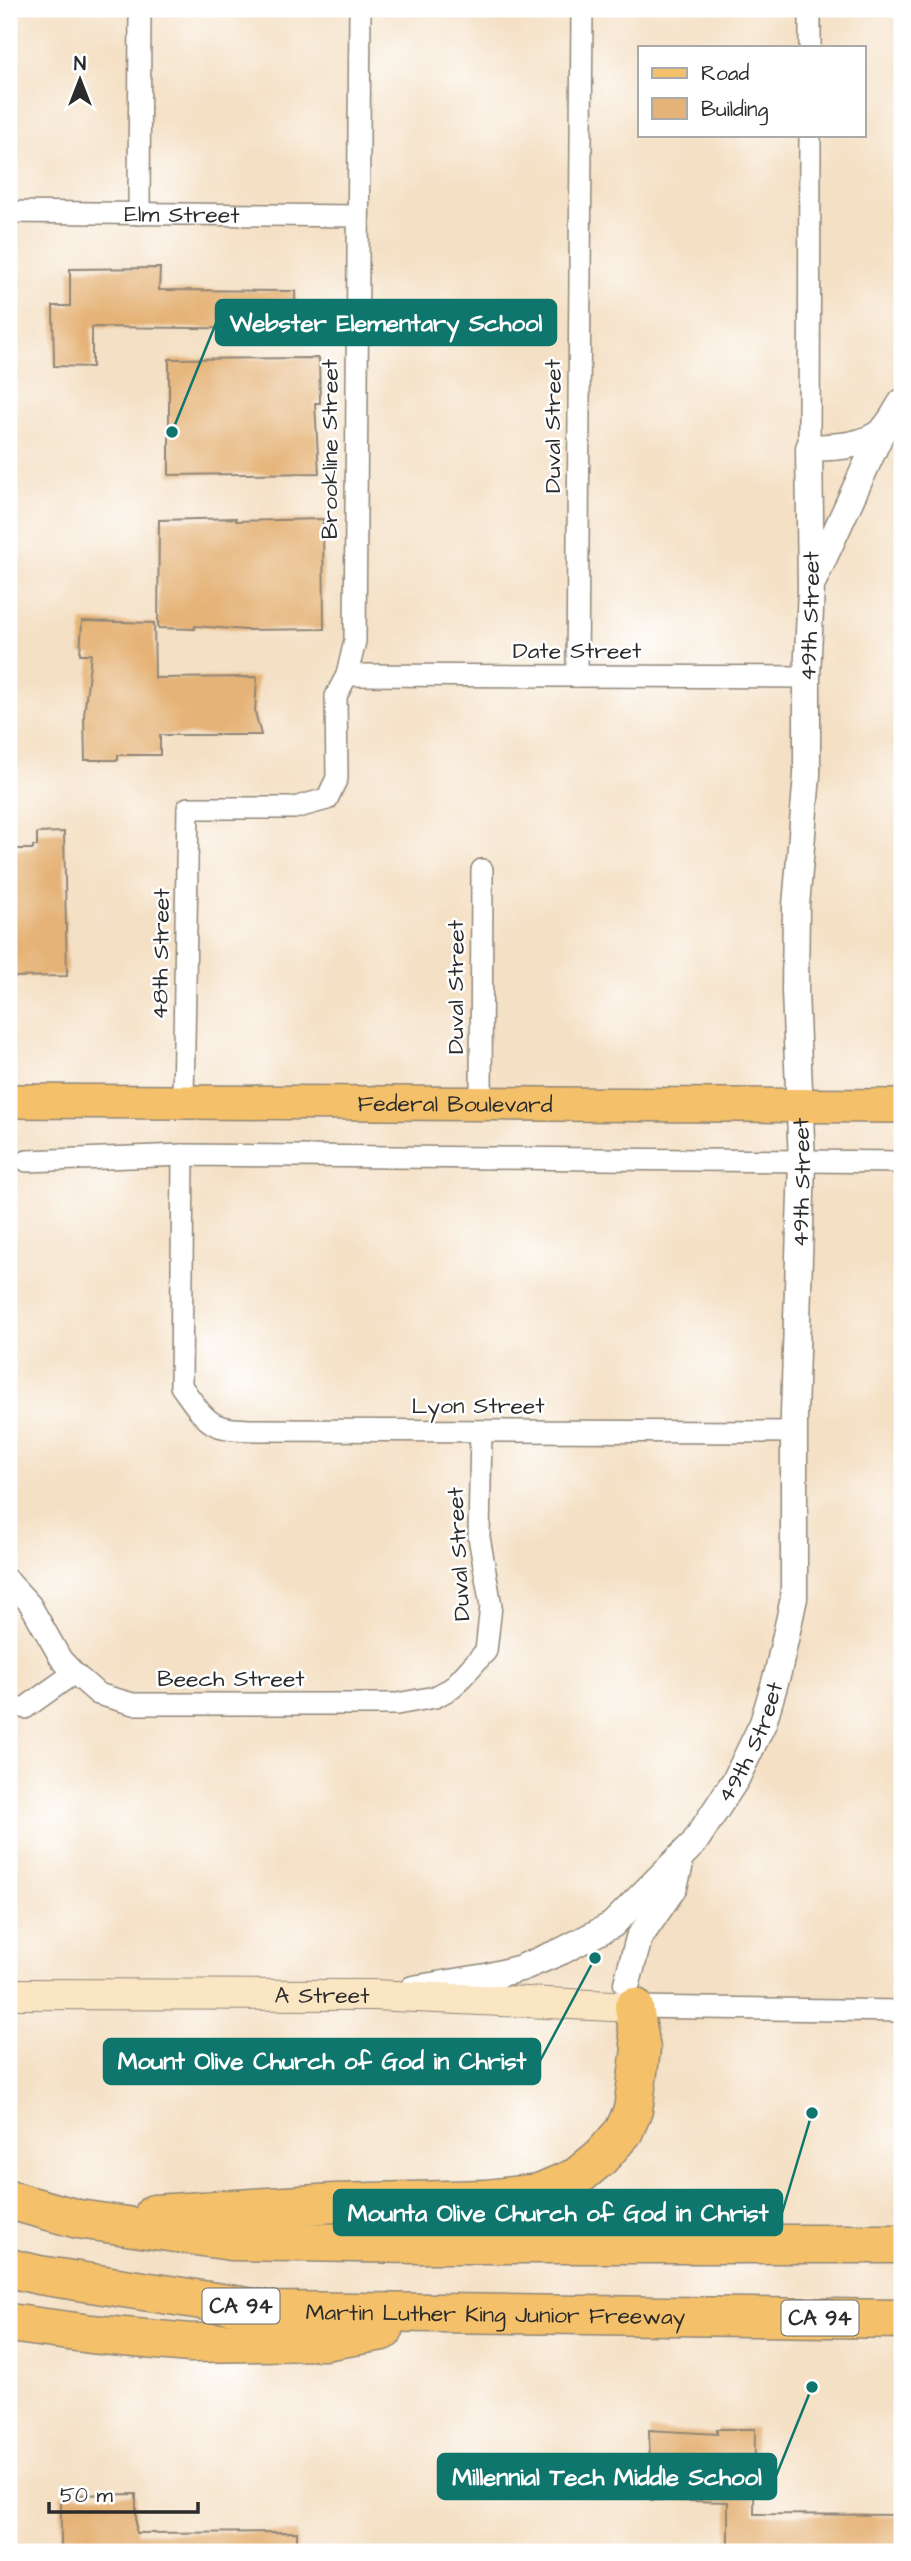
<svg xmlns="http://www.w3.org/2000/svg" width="911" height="2561" viewBox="0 0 911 2561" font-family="'Architects Daughter',sans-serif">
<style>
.building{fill:#e5b377}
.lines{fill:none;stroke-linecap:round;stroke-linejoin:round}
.minor-casing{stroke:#908678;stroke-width:24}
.tertiary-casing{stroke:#908678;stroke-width:29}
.secondary-casing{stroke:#908678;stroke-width:32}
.primary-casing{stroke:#908678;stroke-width:36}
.motorway-casing{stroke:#908678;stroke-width:41}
.minor{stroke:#fff;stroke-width:21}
.tertiary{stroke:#fff;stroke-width:26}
.secondary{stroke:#fbe6c3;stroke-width:30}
.primary{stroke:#f4c16a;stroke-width:33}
.motorway{stroke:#f4c16a;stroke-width:38}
.labels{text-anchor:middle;stroke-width:5;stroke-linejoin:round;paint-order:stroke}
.shield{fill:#fff;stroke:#6b6b6b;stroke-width:2}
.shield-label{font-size:21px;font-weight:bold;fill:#2b2b2b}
.street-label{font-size:23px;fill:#2b2b2b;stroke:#fff}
.leader{fill:none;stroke:#0f766e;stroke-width:2.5}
.callout-dot{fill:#0f766e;stroke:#fff;stroke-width:2.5}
.callout{fill:#0f766e;stroke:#0f766e;stroke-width:2.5}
.callout-label{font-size:24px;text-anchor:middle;font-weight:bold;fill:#fff}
</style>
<rect width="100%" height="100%" fill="#fff"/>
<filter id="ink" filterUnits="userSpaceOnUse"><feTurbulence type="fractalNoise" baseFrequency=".0143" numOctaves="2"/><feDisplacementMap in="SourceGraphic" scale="14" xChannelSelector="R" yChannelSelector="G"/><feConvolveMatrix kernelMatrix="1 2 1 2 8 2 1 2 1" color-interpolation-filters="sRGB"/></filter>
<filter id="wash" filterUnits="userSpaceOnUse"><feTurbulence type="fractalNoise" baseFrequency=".00686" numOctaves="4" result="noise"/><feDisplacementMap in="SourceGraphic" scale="28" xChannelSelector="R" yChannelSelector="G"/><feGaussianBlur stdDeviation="1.57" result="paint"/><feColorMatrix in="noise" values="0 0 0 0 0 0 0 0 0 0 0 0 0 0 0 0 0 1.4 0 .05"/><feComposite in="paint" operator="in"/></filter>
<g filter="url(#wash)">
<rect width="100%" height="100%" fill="#f4e0c4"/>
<g id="blocks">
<!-- building -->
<path class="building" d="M160,268L159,290L295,291L296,329L92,327V367L54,366L53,306H70V269Z
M319,358L320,403H315L319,473L169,475V359Z
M236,518V521L323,519L324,629L246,630L195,626V629L158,628L159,520Z
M82,621L154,623L155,678L257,677L255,712L261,735H160V755H118V760H85L84,716L91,654H80Z
M64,832L67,976L9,977V849H33V846H37V833Z
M717,2429H755L754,2514L902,2515V2550L728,2549V2502L651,2500L649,2430L717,2434Z
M136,2494V2533L297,2532V2552H61V2495Z"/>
</g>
</g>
<g filter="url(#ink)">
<use href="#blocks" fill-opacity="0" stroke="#908678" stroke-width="2"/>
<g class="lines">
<!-- minor casing -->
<g class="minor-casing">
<g id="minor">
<path d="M810,47V9"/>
<path id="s1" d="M9,212L357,216"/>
<path d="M139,214L140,9"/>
<path d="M809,448L810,135"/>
<path d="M347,675L807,677"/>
<path d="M577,676L582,9"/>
<path d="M183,1101L188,808H294L327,799L337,778L336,696L347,675L355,641L360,9"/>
<path d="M481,1103L482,870"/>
<path d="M183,1155L181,1386C210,1426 208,1429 258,1430L794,1432"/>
<path d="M27,1161L183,1155L902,1162"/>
<path d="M9,1581L30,1604L61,1659L74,1673L98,1694L133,1704H397L435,1697L452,1688L486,1651L491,1606L479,1537L481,1431"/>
<path d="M25,1708L74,1673"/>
<path d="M634,2007L902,2011"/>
</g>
</g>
<!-- tertiary casing -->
<g class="tertiary-casing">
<g id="tertiary">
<path d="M814,579L882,431"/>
<path d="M627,1983L639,1938L674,1887L679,1868"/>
<path id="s2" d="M413,1989L486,1977L521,1968L562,1951L612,1925L694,1843L736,1779L763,1723L778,1672L794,1598V1414L802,1163L795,991L796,906L807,775V677L811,587L809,448C832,447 866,447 883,430C891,422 896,411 902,402"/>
</g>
</g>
<!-- secondary casing -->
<g class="secondary-casing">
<g id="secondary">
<path id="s3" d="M9,1994L373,1995L634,2007"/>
</g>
</g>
<!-- primary casing -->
<g class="primary-casing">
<g id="primary">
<path id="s4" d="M9,1101L902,1106"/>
</g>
</g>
<!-- motorway casing -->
<g class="motorway-casing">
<g id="motorway">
<path d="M9,2200L78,2219L231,2241L419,2244H902"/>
<path d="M154,2214L335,2203L486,2199L539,2193L577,2177L601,2157L624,2131L633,2110L641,2049L634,2007"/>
<path id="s5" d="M9,2268L39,2275L274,2311L902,2319"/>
<path d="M9,2323L91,2334L190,2343L324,2341L383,2331"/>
</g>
</g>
<!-- minor -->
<use href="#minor" class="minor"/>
<!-- tertiary -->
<use href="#tertiary" class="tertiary"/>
<!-- secondary -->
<use href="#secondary" class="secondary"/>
<!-- primary -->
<use href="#primary" class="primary"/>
<!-- motorway -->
<use href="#motorway" class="motorway"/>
</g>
</g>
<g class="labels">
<!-- shield labels -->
<g class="shield">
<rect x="202.5" y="2288.5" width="77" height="35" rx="5"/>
<rect x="781.5" y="2300.5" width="77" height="35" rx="5"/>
</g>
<g class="shield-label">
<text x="241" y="2313">CA 94</text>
<text x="820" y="2325">CA 94</text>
</g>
<!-- street labels -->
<g class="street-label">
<text dy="8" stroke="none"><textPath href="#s1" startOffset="173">Elm Street</textPath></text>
<text transform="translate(552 426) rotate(-90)" y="8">Duval Street</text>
<text transform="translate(329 449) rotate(-90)" y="8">Brookline Street</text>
<text dy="8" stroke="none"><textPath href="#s2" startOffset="1577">49th Street</textPath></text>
<text x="577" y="658">Date Street</text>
<text transform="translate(160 954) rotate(-89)" y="8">48th Street</text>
<text transform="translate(455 987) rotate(-90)" y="8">Duval Street</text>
<text dy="8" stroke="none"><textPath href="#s4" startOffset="446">Federal Boulevard</textPath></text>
<text dy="8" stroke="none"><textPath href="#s2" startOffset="1010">49th Street</textPath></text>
<text x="478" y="1413">Lyon Street</text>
<text transform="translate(458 1554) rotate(-93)" y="8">Duval Street</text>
<text x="231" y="1686">Beech Street</text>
<text dy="8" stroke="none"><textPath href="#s2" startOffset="443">49th Street</textPath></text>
<text dy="8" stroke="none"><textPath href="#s3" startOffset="313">A Street</textPath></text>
<text dy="8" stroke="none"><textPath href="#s5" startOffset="490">Martin Luther King Junior Freeway</textPath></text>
</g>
</g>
<!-- callouts -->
<path class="leader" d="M172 432L216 323M595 1958L540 2061M812 2113L782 2213M812 2387L776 2476"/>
<g class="callout-dot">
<circle cx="172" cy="432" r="7"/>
<circle cx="595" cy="1958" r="7"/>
<circle cx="812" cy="2113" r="7"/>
<circle cx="812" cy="2387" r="7"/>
</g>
<g class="callout">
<rect x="216" y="300" width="340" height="45" rx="7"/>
<rect x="104" y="2039" width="436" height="45" rx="7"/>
<rect x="334" y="2190" width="448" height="45" rx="7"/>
<rect x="438" y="2454" width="338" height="45" rx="7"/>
</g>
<g class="callout-label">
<text x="386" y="331">Webster Elementary School</text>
<text x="322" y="2069">Mount Olive Church of God in Christ</text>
<text x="558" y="2221">Mounta Olive Church of God in Christ</text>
<text x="607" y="2485">Millennial Tech Middle School</text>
</g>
<!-- margin -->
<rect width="911" height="2561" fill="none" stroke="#fff" stroke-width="35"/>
<!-- legend -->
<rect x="638" y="46" width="228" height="91" fill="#ffffff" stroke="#aaaaaa" stroke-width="2"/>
<rect x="652" y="68" width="35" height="10" fill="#f4c16a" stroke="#aaaaaa" stroke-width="2"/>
<text x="701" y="80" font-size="21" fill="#2b2b2b">Road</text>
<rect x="652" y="98" width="35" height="21" fill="#e5b377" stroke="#aaaaaa" stroke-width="2"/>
<text x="701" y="116" font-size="21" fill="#2b2b2b">Building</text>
<!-- north arrow -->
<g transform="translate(80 80)" stroke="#ffffff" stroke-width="5" paint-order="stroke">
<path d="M0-5L12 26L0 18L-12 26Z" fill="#2b2b2b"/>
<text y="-10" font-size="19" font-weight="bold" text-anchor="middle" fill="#2b2b2b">N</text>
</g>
<!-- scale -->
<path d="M49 2502v10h149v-10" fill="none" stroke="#2b2b2b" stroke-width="3.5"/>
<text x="60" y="2502" font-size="21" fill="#2b2b2b" stroke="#ffffff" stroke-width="5" paint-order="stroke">50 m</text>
</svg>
